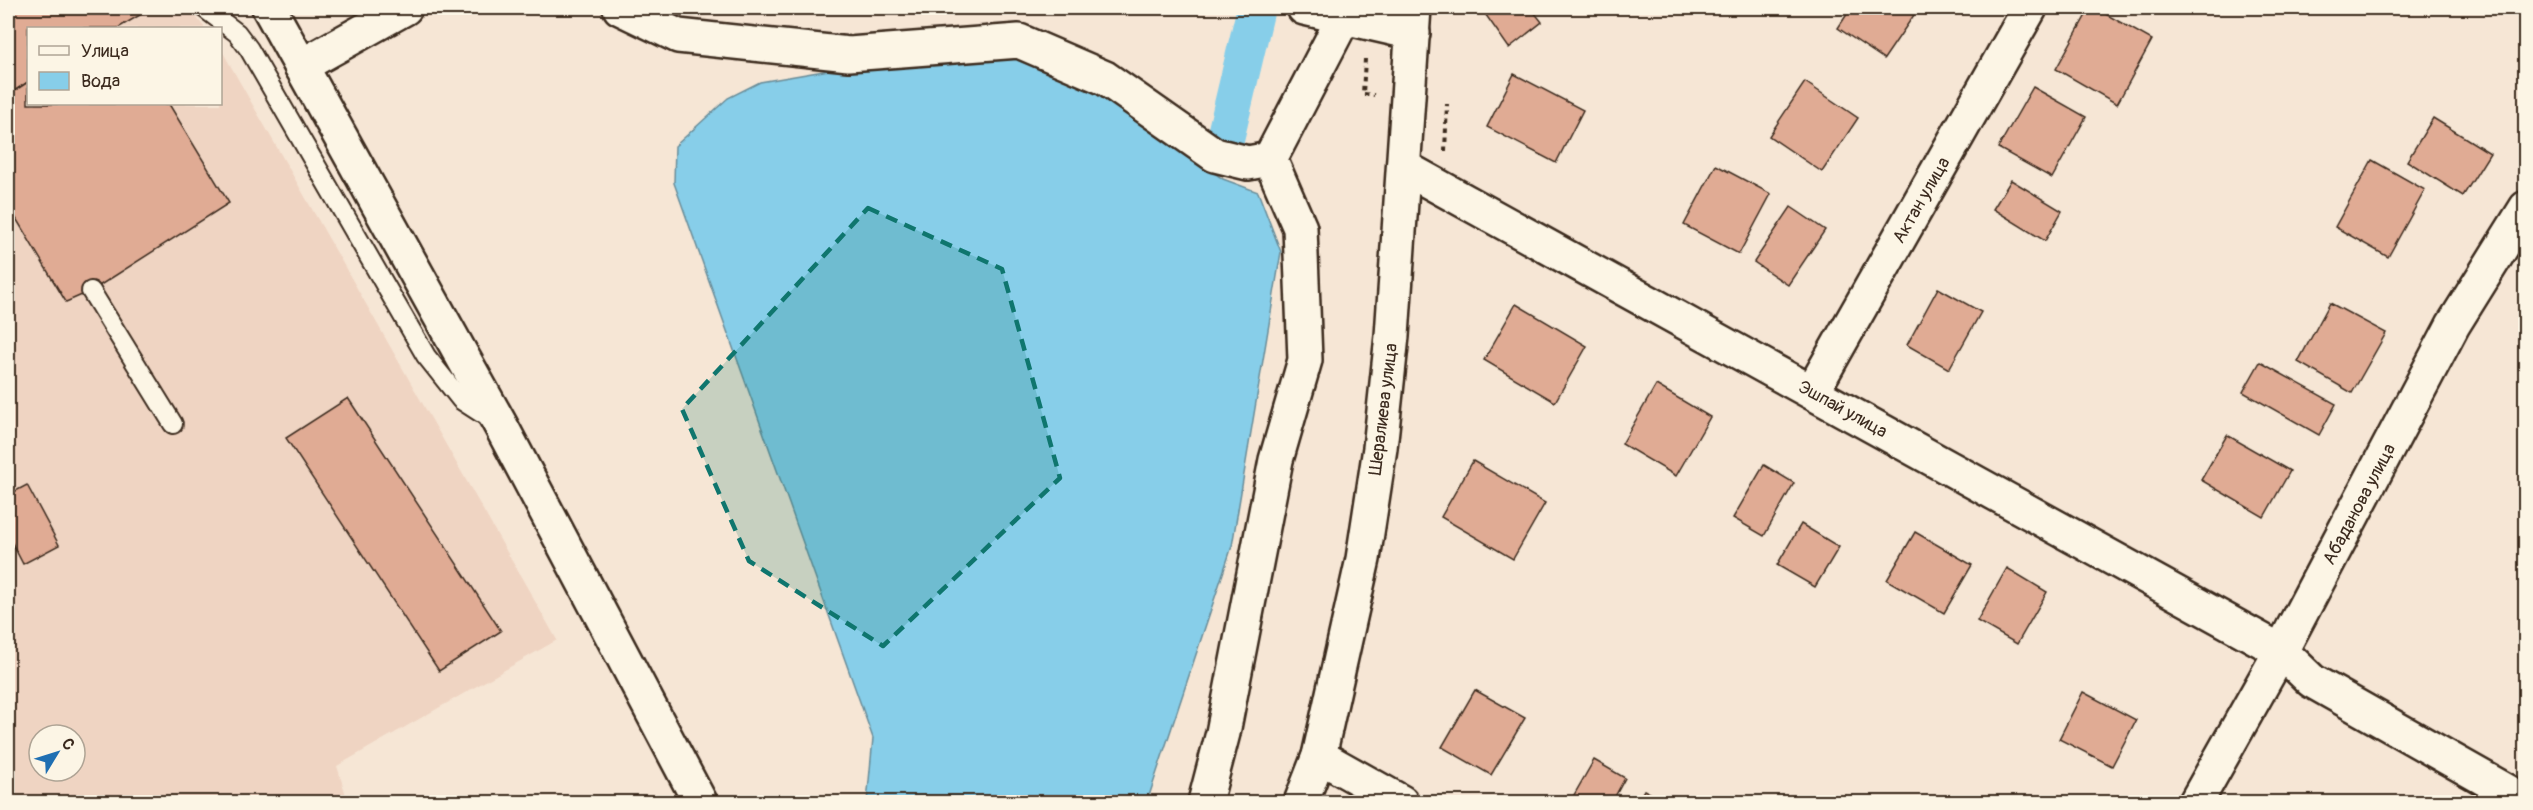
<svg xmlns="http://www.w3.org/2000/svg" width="2533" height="810" font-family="Pangolin,sans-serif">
  <rect width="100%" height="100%" fill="#f6e6d5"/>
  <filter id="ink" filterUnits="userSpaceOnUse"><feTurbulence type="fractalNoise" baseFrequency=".0167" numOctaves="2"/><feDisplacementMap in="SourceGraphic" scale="12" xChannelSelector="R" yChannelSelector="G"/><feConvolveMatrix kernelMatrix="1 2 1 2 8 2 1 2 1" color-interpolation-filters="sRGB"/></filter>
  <g filter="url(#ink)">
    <path fill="#efd4c2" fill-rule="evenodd" d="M8 8H189L205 28H28V104H220L221 49 557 640 337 766 348 802H8ZM39 735H75V771H39Z"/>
    <polygon fill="#87cee9" stroke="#698c98" stroke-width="1.5" points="998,53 1066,70 1223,179 1258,192 1281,252 1232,546 1147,802 867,802 873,738 674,183 675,146 728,98 760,82 922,54"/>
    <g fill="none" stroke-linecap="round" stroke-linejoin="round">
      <polyline stroke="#87cee9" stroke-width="38" points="1224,143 1256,8"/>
    </g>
    <g fill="#e0ab94" stroke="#3b2a1e" stroke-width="1.5">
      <polygon points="8,8 150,8 150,9 118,28 28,28 28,82 8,95"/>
      <polygon points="1481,8 1531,8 1542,22 1509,48"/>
      <polygon points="1851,8 1902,8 1914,15 1884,59 1838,28"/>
      <polygon points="2090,8 2095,8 2152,40 2117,104 2056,69"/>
      <polygon points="1514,74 1583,110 1556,163 1487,127"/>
      <polygon points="28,82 28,104 169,104 229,203 91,291 66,302 8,205 8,95"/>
      <polygon points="1805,82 1858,118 1822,172 1769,136"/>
      <polygon points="2033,87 2086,117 2052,178 1998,148"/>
      <polygon points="2433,118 2490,153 2463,196 2407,161"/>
      <polygon points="2372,160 2425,190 2388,257 2335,227"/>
      <polygon points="1716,165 1771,194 1739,254 1684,225"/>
      <polygon points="2011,180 2062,211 2045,241 1993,209"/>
      <polygon points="1791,207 1825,230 1788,285 1754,262"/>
      <polygon points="1938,288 1981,312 1949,369 1907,345"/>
      <polygon points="2330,303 2386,333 2352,393 2298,362"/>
      <polygon points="1516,304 1587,346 1555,402 1484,360"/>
      <polygon points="2260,362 2336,404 2319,435 2243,392"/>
      <polygon points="1656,385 1710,417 1676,476 1622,444"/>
      <polygon points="348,398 501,631 439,671 286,438"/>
      <polygon points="2227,435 2290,471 2264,517 2201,480"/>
      <polygon points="1473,461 1545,503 1513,559 1441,517"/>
      <polygon points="1764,465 1794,483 1764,536 1733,518"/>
      <polygon points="27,485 59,545 23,564 8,535 8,495"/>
      <polygon points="1801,524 1839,547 1815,587 1777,565"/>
      <polygon points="1915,532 1972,565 1944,613 1887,580"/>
      <polygon points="2007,568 2047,592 2017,644 1977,621"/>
      <polygon points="1475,690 1525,718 1491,775 1442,747"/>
      <polygon points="2083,692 2136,720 2112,766 2059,739"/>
      <polygon points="1594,760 1625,778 1612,802 1570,802"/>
      <polygon points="1644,790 1666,802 1637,802"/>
    </g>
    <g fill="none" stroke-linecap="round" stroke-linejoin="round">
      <g stroke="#3b2a1e" stroke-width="22">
        <g id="service">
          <polyline points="204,8 237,33 249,49 426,356 461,400 492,420"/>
          <polyline points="91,291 173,424"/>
        </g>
      </g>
      <g stroke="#3b2a1e" stroke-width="38">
        <g id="minor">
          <polyline points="620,8 678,36 849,54 1019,41 1105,78 1215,155 1248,163 1270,159"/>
          <polyline points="1304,8 1413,33"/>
          <polyline points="301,66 405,8"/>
          <polyline points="1405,168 2281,651 2312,681 2526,802"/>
          <polyline points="1812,392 2030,8"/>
          <polyline points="1319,756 1401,802"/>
          <polyline points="1205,802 1223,733 1276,460 1305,360 1300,228 1270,159 1344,17"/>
          <polyline points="2196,802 2281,651 2453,325 2526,208"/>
        </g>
      </g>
      <g stroke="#3b2a1e" stroke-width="38">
        <g id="tertiary">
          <polyline points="269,8 501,426 700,802"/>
          <polyline points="1301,802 1319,756 1363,559 1380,448 1392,336 1414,8"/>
        </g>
      </g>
      <g stroke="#3b2a1e" stroke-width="4" stroke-dasharray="4.5 4.5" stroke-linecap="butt">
        <polyline points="1365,59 1363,94 1374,95"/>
        <polyline points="1445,151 1447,104"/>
      </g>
      <use href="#service" stroke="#fcf5e5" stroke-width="18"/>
      <use href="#minor" stroke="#fcf5e5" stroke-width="33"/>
      <use href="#tertiary" stroke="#fcf5e5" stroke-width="33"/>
    </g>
  </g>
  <path fill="#0f766e" fill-opacity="0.2" stroke="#0f766e" stroke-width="4.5" stroke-dasharray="12 8" stroke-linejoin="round" d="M868 208 1002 269 1060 478 883 646 749 561 682 409Z"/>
  <g text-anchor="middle" stroke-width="5" stroke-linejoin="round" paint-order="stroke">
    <g font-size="18" fill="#3b2a1e" stroke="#fcf5e5">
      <text transform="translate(1921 200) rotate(-60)" y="6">Актан улица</text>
      <text transform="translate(1383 409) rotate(-83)" y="6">Шералиева улица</text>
      <text transform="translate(1843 409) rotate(29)" y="6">Эшпай улица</text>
      <text transform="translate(2359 504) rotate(-62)" y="6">Абаданова улица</text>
    </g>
  </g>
  <rect width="2533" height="810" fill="none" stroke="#fcf5e5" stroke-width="30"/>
  <rect x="15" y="15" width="2503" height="780" fill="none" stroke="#3b2a1e" stroke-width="2" filter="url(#ink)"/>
  <rect x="27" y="27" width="195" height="78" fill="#fcf5e5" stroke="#afa495" stroke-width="1.5"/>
  <rect x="39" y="46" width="30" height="9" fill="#fcf5e5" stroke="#afa495" stroke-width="1.5"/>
  <text x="81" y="57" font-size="18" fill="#3b2a1e">Улица</text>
  <rect x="39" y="72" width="30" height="18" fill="#87cee9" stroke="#afa495" stroke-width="1.5"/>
  <text x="81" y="87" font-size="18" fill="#3b2a1e">Вода</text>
  <g transform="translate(57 753) rotate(52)"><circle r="28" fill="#fcf5e5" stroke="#afa495" stroke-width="1.5"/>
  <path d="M0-4.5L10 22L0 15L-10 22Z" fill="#1f6fb2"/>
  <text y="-9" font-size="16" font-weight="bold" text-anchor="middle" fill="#3b2a1e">С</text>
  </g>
</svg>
